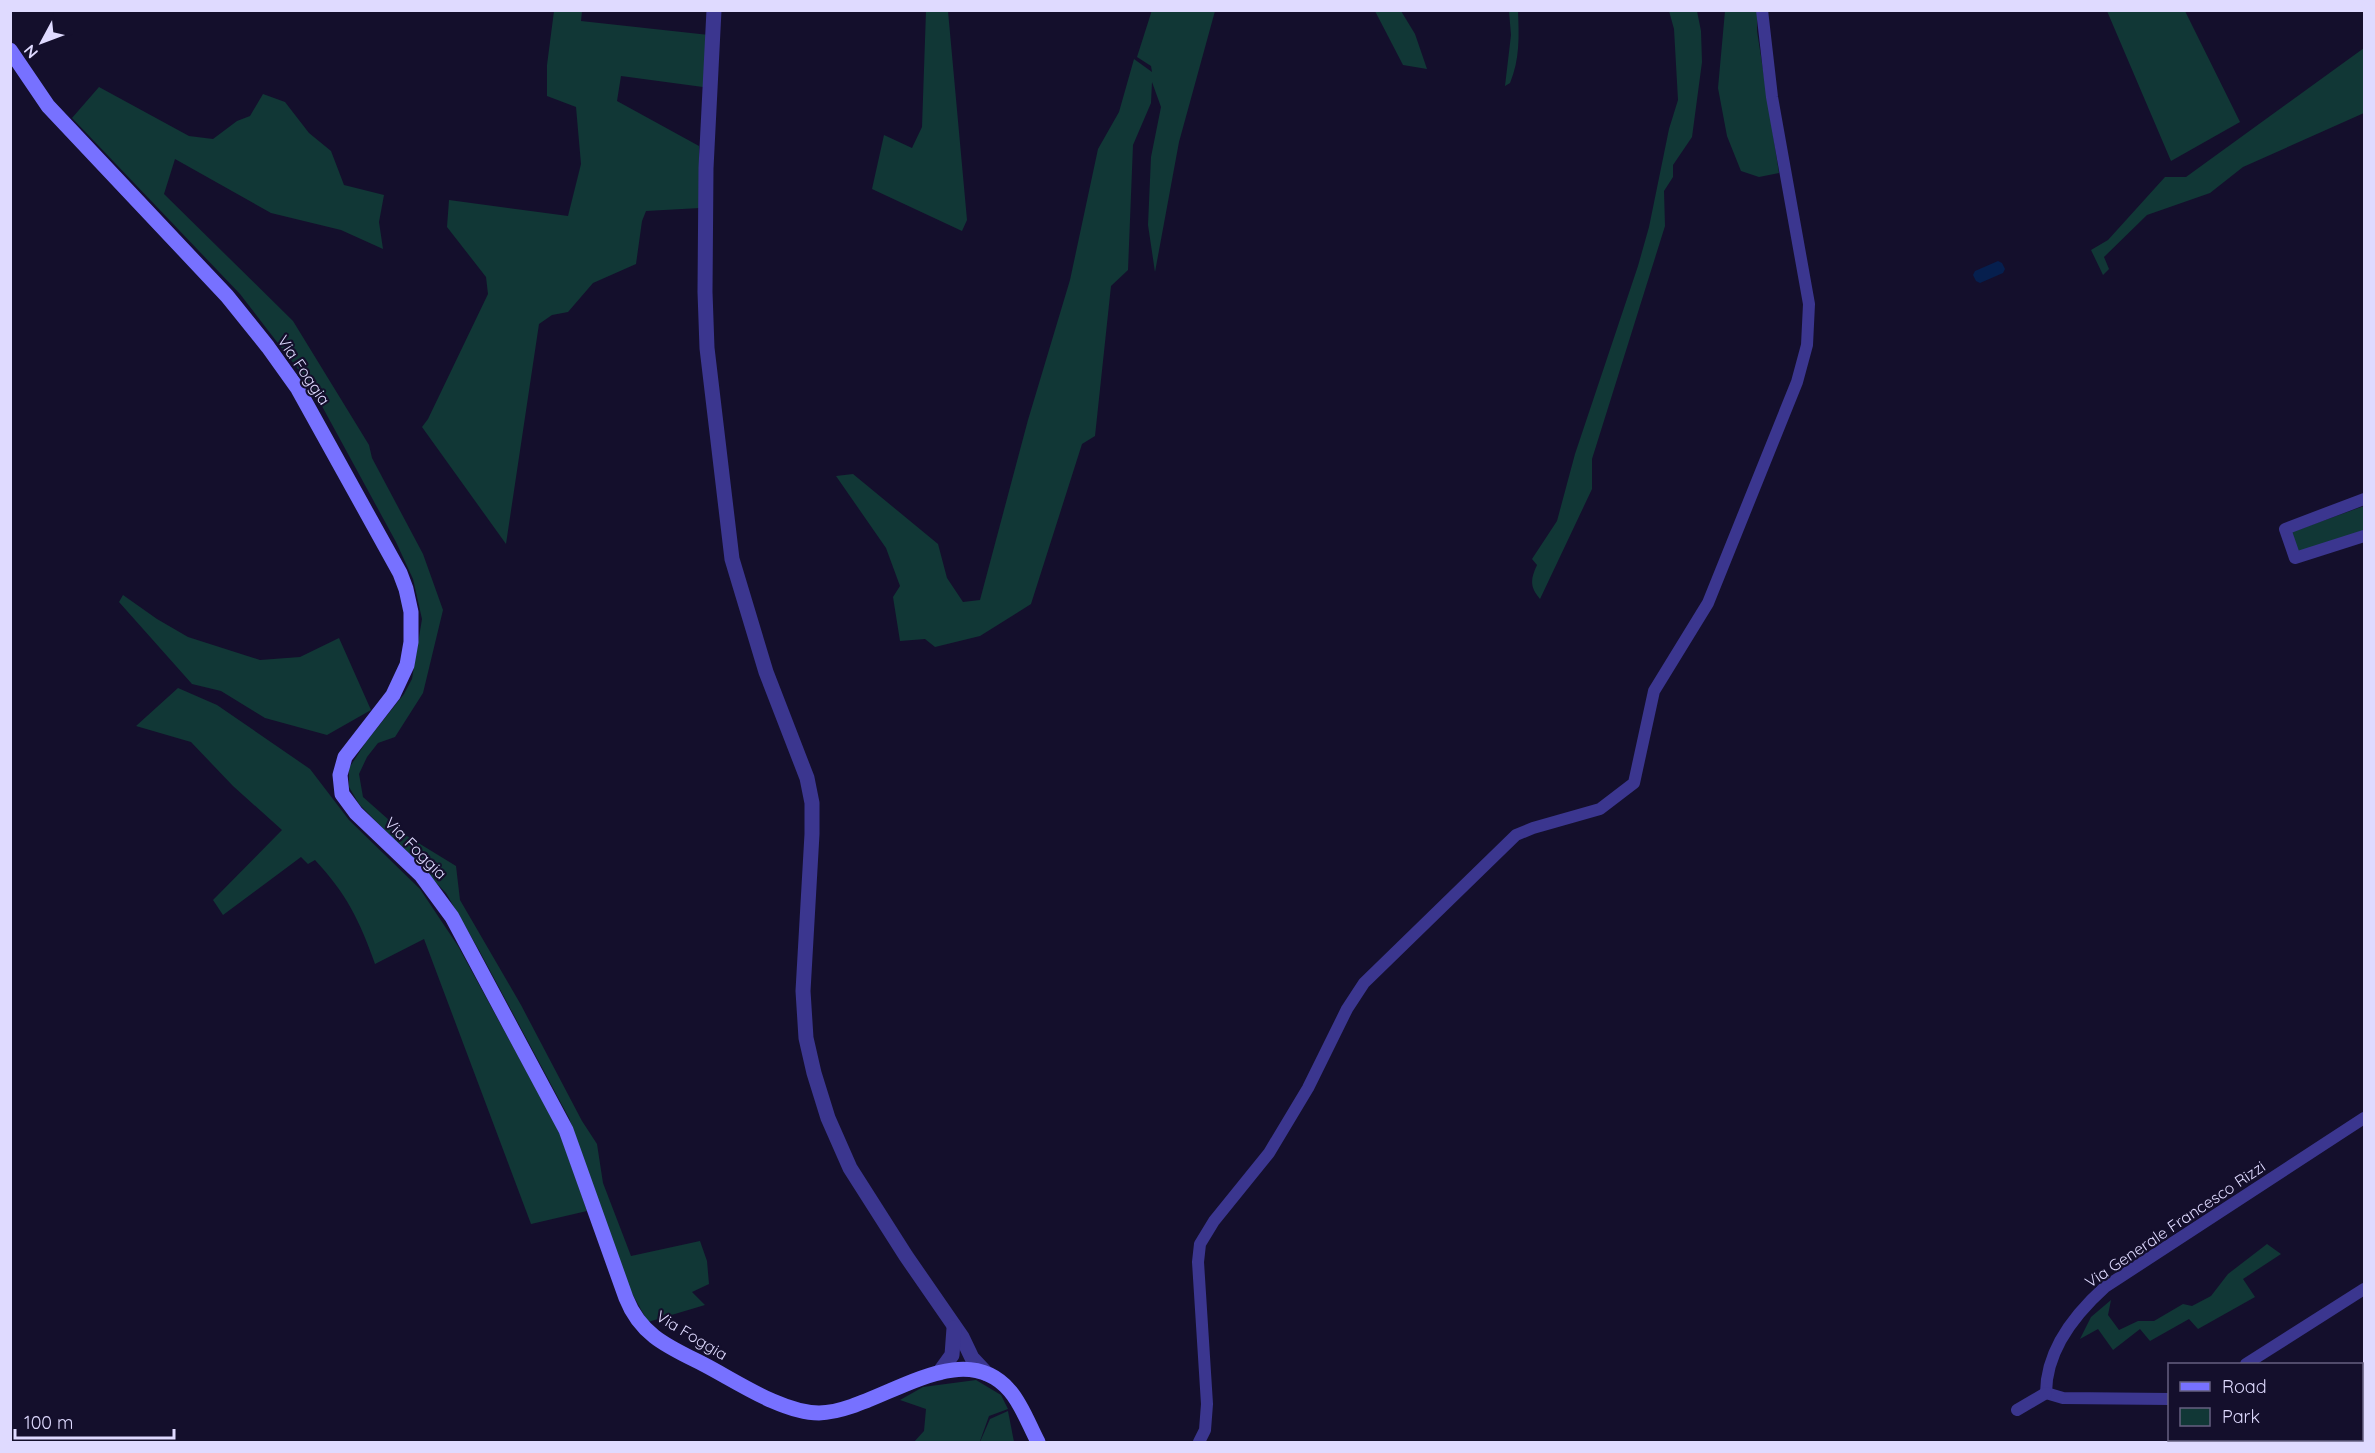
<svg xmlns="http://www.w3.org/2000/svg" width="2375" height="1453" font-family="Quicksand,sans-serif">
  <rect width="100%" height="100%" fill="#140f2c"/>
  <g fill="#113736">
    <polygon points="1152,10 1215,11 1179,142 1155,272 1148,225 1151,157 1161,107 1152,82 1151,103 1133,145 1128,270 1111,286 1095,436 1082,444 1031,604 980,636 935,647 925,639 900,641 893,597 900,586 886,548 836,476 853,474 938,544 947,578 963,602 980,600 1028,420 1070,280 1098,149 1119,112 1134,59 1152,72 1151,66 1137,57"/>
    <polygon points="554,11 582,11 581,21 709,35 703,87 621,76 617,101 699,146 700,208 646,211 642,221 636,264 593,283 568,312 552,315 539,324 506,544 422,427 428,419 488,294 486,277 447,227 449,200 568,216 581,164 576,107 547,96 547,65"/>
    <polygon points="926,11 948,11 967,220 962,231 872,189 884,135 912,148 922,127"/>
    <polygon points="1375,11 1401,11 1415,34 1427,69 1403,65"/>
    <path d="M1509 11H1518C1519 36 1520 59 1510 83L1505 86 1511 35Z"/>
    <path d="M1669 11H1697L1701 31 1702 62 1692 137 1673 165V177L1664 191 1665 226 1592 459V489L1540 599C1530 587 1530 580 1537 565L1532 559 1557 521 1575 454 1638 266 1649 227 1669 129 1678 100 1674 29Z"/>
    <polygon points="1725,11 1757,11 1757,31 1779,173 1759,177 1741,171 1727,136 1718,88"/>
    <polygon points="2102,11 2185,11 2240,122 2171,161 2107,11"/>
    <polygon points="2364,48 2364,113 2243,167 2210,193 2147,215 2104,257 2109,269 2103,275 2091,250 2108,240 2165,177 2186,177"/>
    <polygon points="99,87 189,136 213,139 237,121 250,116 263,94 285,102 309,133 331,151 344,185 384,195 379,222 383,249 341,230 271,213 175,159 164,194 293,321 369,445 372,458 423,554 443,610 423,693 395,737 378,743 367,757 359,774 363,797 407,836 456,866 460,900 521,1005 582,1121 597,1144 603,1183 631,1256 700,1241 707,1261 709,1284 692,1292 705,1305 648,1322 629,1288 569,1118 480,952 446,893 359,804 349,787 349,768 366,742 404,694 412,679 422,619 413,579 396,542 311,386 240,294 72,118"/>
    <polygon points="2364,506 2364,531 2296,554 2289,533"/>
    <polygon points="123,595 157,619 188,637 260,660 300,657 339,638 371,710 327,735 265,718 221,691 192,684 119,602"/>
    <path d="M178 688 217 705 310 769 349 820 420 889 458 946 559 1131 587 1211 531 1224 424 939 375 964C360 921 346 893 315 860L308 864 301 857 223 915 213 900 282 830 233 786 191 742 136 726Z"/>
    <polygon points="2267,1244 2281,1254 2243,1279 2255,1297 2198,1329 2189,1319 2150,1341 2140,1329 2113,1350 2098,1329 2080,1339 2091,1317 2111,1300 2108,1315 2119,1330 2138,1321 2154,1321 2183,1304 2192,1306 2211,1296 2228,1274"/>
    <polygon points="976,1380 1001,1395 1008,1409 989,1416 980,1441 914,1442 924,1431 926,1409 900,1400 923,1387"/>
    <polygon points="1008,1411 1014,1442 980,1442 990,1419"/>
  </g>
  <polygon fill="#061f4e" points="1998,261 2002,263 2005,269 2003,273 1980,283 1976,281 1973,275 1975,271"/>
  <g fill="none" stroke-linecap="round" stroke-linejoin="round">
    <g stroke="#3b368f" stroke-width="12">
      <polyline points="2364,499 2285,529 2295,558 2364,536"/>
      <polyline points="2246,1364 2364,1289"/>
      <path d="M2046 1393C2046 1350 2075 1314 2105 1287L2364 1118"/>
      <polyline points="2046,1393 2063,1398 2170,1399"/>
      <polyline points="2017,1410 2046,1393"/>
      <polyline points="2255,1440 2257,1442"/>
      <polyline points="1199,1442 1205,1430 1207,1404 1198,1262 1200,1244 1214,1221 1269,1153 1308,1088 1347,1009 1364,983 1516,835 1533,828 1600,809 1634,783 1654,691 1708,603 1797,382 1807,345 1809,304 1772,97 1762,10"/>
    </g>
    <g stroke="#3b368f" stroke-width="15">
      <polyline points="714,10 706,168 705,292 707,348 732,559 766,672 807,778 812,803 812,834 803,991 806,1038 814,1073 828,1118 850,1168 906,1256 962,1337 972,1358 987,1374"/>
      <polyline points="939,1373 952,1355 954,1328"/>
    </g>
    <path stroke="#7771ff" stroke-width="15" d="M10 50 48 106 227 296 268 347 298 389 400 573 406 589 411 612V642L407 665 393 695 345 757 340 775 342 794 356 813 421 875 452 917 566 1130 626 1298C641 1336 669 1347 703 1364 736 1381 782 1413 819 1413 877 1412 960 1332 1010 1391 1022 1405 1029 1425 1038 1442"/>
  </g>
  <g text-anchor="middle" stroke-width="4.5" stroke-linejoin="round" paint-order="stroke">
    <g font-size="16" fill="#dfdaff" stroke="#140f2c">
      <text transform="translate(304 370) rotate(56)" y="6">Via Foggia</text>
      <text transform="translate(416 848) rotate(45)" y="6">Via Foggia</text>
      <text transform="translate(2175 1224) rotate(-34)" y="6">Via Generale Francesco Rizzi</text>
      <text transform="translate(692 1335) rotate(31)" y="6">Via Foggia</text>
    </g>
  </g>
  <rect width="2375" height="1453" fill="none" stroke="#dfdaff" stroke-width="24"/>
  <rect x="2168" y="1363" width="195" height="78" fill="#140f2c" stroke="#656080" stroke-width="1.5"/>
  <rect x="2180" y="1382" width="30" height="9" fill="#7771ff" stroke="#656080" stroke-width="1.5"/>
  <text x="2222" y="1393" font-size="18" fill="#dfdaff">Road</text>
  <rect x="2180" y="1408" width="30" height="18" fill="#113736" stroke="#656080" stroke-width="1.5"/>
  <text x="2222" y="1423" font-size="18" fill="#dfdaff">Park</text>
  <g transform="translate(42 42) rotate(229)" stroke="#140f2c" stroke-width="4.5" paint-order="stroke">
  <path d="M0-4.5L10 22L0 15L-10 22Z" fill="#dfdaff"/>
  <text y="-9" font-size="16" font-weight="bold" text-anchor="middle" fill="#dfdaff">N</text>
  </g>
  <path d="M15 1429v9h159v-9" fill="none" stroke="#dfdaff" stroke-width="3"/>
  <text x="24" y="1429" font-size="18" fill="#dfdaff" stroke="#140f2c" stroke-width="4.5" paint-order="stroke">100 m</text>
</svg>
